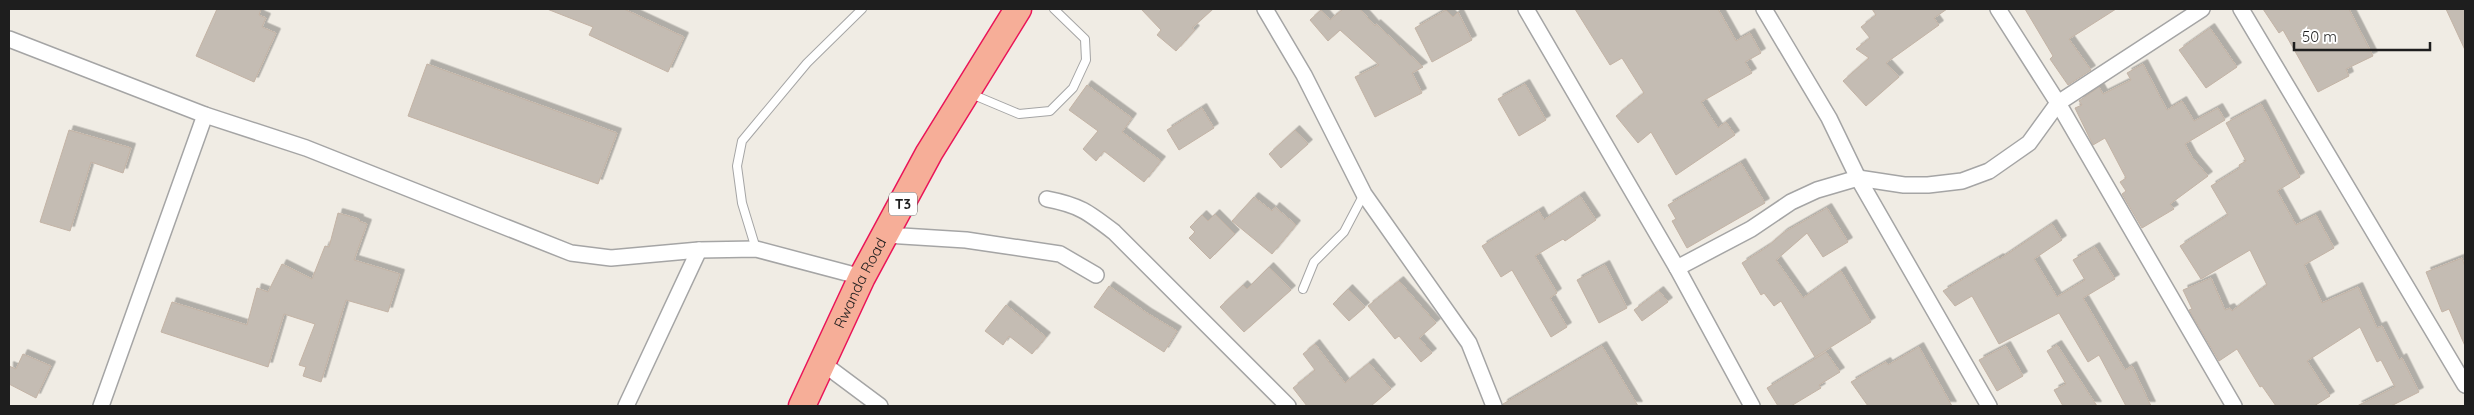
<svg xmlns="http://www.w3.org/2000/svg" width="2474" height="415" font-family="Quicksand,sans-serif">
  <defs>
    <filter id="shadow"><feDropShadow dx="4.5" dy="-4.5" stdDeviation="0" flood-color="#0004"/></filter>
  </defs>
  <rect width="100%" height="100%" fill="#f0ece4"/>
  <g fill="#c4bcb3" stroke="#c3b3a5" filter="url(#shadow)">
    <polygon points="217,9 261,9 259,15 266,18 262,27 276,33 254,82 196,56"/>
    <polygon points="547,9 624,9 684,37 668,72 589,35 593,27"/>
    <polygon points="1141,9 1213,9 1192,28 1195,30 1176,51 1157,35 1161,30"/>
    <polygon points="1343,9 1360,9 1375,26 1376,24 1423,67 1412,73 1422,93 1375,117 1355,77 1379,65 1340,30 1328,41 1310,20 1321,10 1330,20"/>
    <polygon points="1575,9 1718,9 1736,41 1750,33 1761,53 1745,62 1752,73 1701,102 1718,128 1726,122 1735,135 1676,175 1651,132 1638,143 1616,116 1644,93 1622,58 1610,65"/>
    <polygon points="1872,9 1947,9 1934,18 1939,25 1886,63 1899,77 1866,106 1843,81 1869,58 1856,49 1870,38 1861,27 1876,15"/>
    <polygon points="2025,9 2116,9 2069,39 2091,70 2068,85 2050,59 2053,56"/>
    <polygon points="2263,9 2349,9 2373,56 2346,69 2349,76 2318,92 2283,30 2279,33"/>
    <polygon points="2446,9 2465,9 2465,50"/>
    <polygon points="1446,10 1453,17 1458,12 1472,40 1432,62 1415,28"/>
    <polygon points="2210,28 2237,67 2206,88 2179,50"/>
    <polygon points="427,64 617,133 598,184 408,116"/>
    <polygon points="2143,64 2167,110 2182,101 2194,121 2218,108 2225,120 2185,144 2192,157 2208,176 2170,204 2174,209 2142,228 2122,194 2126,191 2120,182 2126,178 2105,138 2093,145 2075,108 2082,105 2079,101 2099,87 2103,94 2131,80 2127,73"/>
    <polygon points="1525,84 1546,120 1519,136 1498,99"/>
    <polygon points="1087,85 1132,118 1122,132 1161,161 1144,182 1104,151 1096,161 1083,149 1098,131 1069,110"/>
    <polygon points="2261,104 2300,177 2277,191 2296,225 2316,215 2334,248 2304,265 2322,303 2358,287 2377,328 2382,326 2399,360 2402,358 2419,392 2391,406 2357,406 2395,387 2381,360 2377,362 2360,327 2307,361 2330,396 2314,406 2276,406 2262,386 2260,387 2237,349 2219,361 2189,310 2192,309 2183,290 2211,278 2225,310 2230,308 2232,311 2267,285 2250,250 2201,279 2180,246 2228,215 2211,186 2240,168 2239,165 2246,161 2226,123"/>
    <polygon points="1202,108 1214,128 1179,150 1167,130"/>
    <polygon points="69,130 131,148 123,173 91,162 70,231 40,222"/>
    <polygon points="1295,130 1308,144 1281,168 1269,154"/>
    <polygon points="1741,163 1765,203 1687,248 1672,221 1676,219 1668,205"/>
    <polygon points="1580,196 1596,220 1565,241 1563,239 1535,256 1557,293 1550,298 1567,327 1551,337 1512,270 1501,277 1482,246 1539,211 1544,220"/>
    <polygon points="1254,197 1272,211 1275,207 1296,225 1272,254 1232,221"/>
    <polygon points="1827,208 1848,242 1823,257 1807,233 1776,260 1803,298 1841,271 1871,322 1815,357 1781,301 1774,306 1764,293 1761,295 1742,263 1767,247 1783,233"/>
    <polygon points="338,213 359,219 359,221 367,224 354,260 400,274 388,312 346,300 321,382 303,376 306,367 299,365 315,324 284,314 268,367 161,332 172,302 247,325 257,288 268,292 282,264 312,279 325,246 329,247"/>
    <polygon points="1215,214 1235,234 1210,259 1189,238 1195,232 1190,227 1202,215 1208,221"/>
    <polygon points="2052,224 2062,240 2034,259 2057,297 2085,280 2073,260 2095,247 2115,279 2083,298 2125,370 2132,366 2151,406 2126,406 2099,355 2088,362 2059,313 1999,344 1972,296 1955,306 1943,291 1999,258 2000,259"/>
    <polygon points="2462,258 2465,267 2465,346 2449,309 2442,312 2426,272"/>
    <polygon points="1605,265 1627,308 1599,323 1577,280"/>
    <polygon points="1269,267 1291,290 1244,332 1220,307 1243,285 1247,289"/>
    <polygon points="1399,281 1436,323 1419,338 1432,353 1421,362 1399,336 1395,339 1368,306"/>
    <polygon points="1109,286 1147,313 1177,331 1164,352 1094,307"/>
    <polygon points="1348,289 1365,307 1349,321 1333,304"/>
    <polygon points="1659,291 1668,302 1642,321 1634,310"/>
    <polygon points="1006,305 1046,337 1032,354 1009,336 1003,345 985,331"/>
    <polygon points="1315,344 1345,383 1369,363 1391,389 1371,406 1307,406 1293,388 1315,370 1303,354"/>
    <polygon points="2057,345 2097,406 2063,406 2054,390 2066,384 2047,351"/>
    <polygon points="1602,346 1638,406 1503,406 1503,404"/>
    <polygon points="2006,346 2023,376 1997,391 1979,360"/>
    <polygon points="1919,347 1952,406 1868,406 1851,382 1886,362 1888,365"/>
    <polygon points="1826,352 1840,372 1819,385 1821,388 1791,406 1778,406 1767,388"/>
    <polygon points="23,354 51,366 36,398 9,384 9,366 16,369"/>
  </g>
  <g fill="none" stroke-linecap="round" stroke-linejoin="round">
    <g stroke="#a5a5a5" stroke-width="10">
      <g id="service">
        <polyline points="969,93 1019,114 1050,111 1073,88 1086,60 1085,39 1054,9"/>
        <polyline points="756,249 742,203 737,166 742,141 807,63 862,9"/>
        <polyline points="1303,289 1314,262 1344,232 1364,194"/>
      </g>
    </g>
    <g stroke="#a5a5a5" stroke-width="18">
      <g id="minor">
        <polyline points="1265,9 1304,75 1364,194 1469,343 1494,406"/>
        <polyline points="1526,9 1677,268 1752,406"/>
        <polyline points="1764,9 1829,118 1858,178 1989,406"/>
        <polyline points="1998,9 2058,103 2234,406"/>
        <polyline points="2241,9 2465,385"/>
        <polyline points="9,39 205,115 306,148 571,253 611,258 699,250 756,249 862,277"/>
        <path d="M1047 199C1079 205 1088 212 1114 232L1288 406"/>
        <polyline points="886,235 966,240 1060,254 1096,275"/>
        <polyline points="1677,268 1751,229 1791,202 1817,190 1858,178 1904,185 1928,185 1962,181 1989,171 2029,143 2058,103 2202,9"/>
        <polyline points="821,362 880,406"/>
        <polyline points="101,406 205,115"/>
        <polyline points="626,406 699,250"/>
      </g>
    </g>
    <g stroke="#ea1558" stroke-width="29">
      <g id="trunk">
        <path id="s1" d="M802 406 862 277 929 153 1018 9"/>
      </g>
    </g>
    <use href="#service" stroke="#fff" stroke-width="8"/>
    <use href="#minor" stroke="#fff" stroke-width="15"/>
    <use href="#trunk" stroke="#f6ae98" stroke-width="26"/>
  </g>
  <g text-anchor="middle" stroke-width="4" stroke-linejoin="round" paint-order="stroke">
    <rect fill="#fff" stroke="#626262" stroke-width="1" x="889" y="192.5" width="28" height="23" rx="4"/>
    <g font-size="14" font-weight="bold" fill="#1e1e1e">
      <text x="903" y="209">T3</text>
    </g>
    <g font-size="15" fill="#1e1e1e" stroke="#fff">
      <text dy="5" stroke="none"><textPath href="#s1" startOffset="136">Rwanda Road</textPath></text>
    </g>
  </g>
  <rect width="2474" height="415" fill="none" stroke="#1e1e1e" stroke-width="20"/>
  <path d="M2294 42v8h136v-8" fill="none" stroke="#1e1e1e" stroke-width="2.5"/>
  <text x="2302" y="42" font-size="15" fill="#1e1e1e" stroke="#ffffff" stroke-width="4" paint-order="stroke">50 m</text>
</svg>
